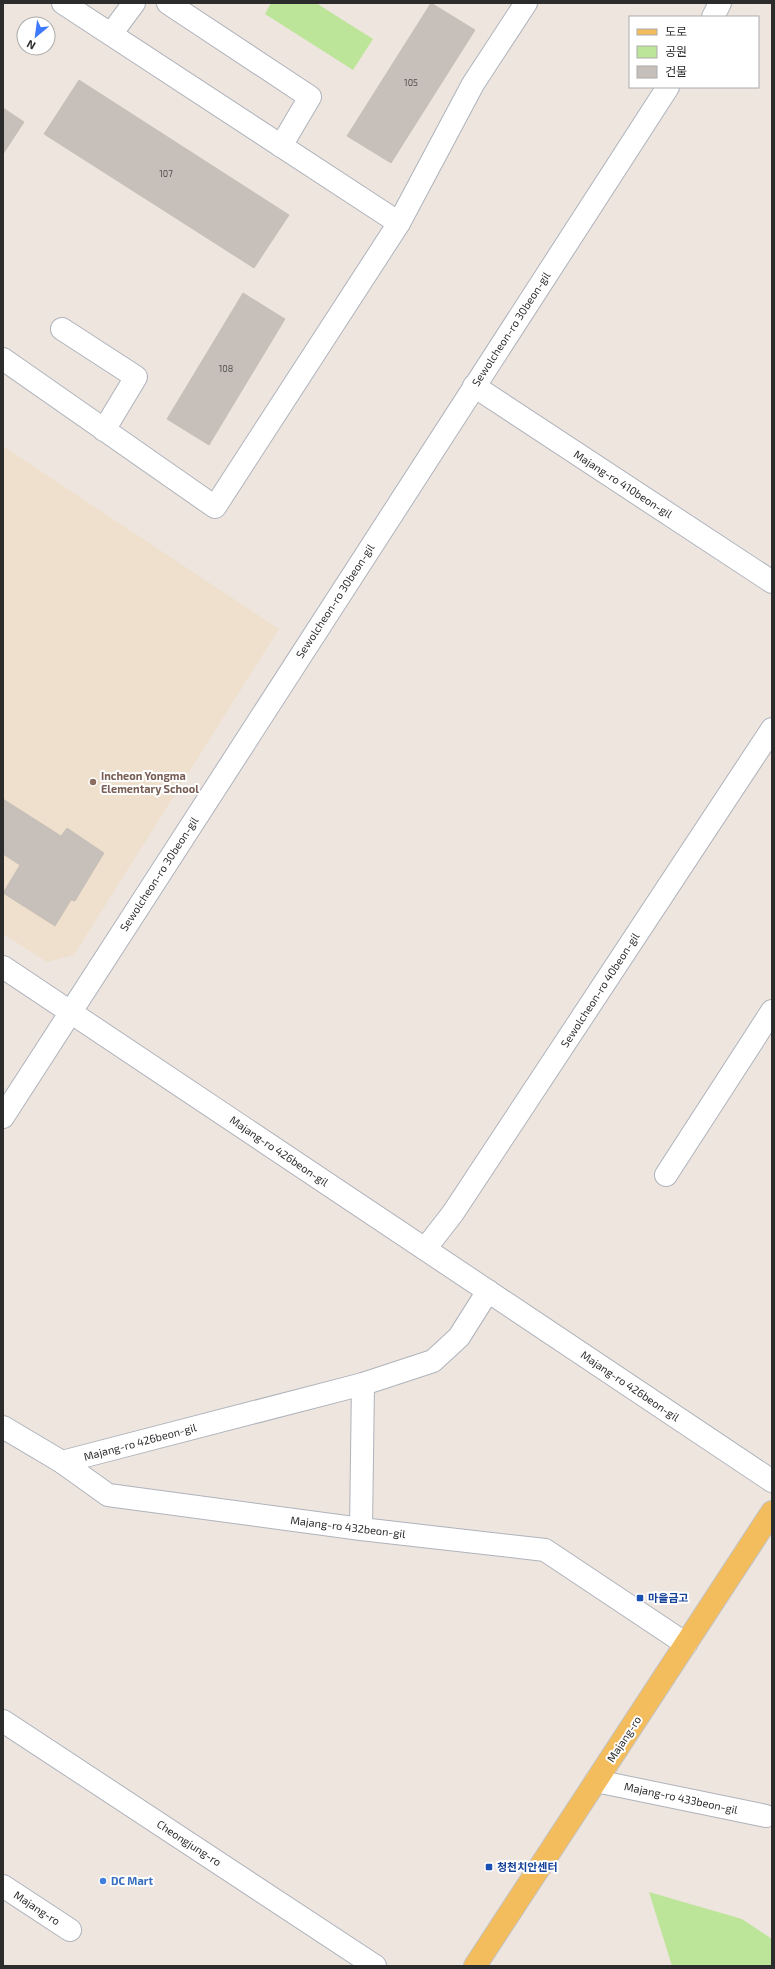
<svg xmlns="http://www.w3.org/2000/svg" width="775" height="1969" font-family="'Exo 2','Noto Sans KR',sans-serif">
  <rect width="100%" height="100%" fill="#eee5de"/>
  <polygon fill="#efe0ce" points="3,446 279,629 74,955 47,962 3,934"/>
  <g fill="#bde59a">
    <polygon points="271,3 316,3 373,39 353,70 265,14"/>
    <polygon points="649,1892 742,1919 772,1939 772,1966 672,1966"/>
  </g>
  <g fill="#c6bfba" stroke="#c9c1b7">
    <polygon points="431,3 475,30 391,163 347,136"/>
    <polygon points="79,80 289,215 254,268 44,134"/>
    <polygon points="3,108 24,122 3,154"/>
    <polygon points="243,293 285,319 209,445 167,419"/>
    <polygon points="3,799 61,836 67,828 104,853 75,901 71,900 55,926 3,893 20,865 3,854"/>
  </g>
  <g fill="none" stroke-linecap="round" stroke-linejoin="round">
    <g stroke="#aeb3bc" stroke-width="24">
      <g id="minor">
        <polyline points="63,3 399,223 473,84 526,3"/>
        <polyline points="168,3 310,97 281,146"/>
        <polyline points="713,17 720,3"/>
        <polyline points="111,34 134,3"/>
        <polyline points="62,329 136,377 104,430"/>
        <polyline points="3,359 215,507 399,223"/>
        <polyline points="474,386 772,582"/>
        <polyline points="3,967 772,1481"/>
        <polyline points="3,1117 668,87"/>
        <polyline points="666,1175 772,1011"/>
        <polyline points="425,1249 453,1213 772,729"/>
        <polyline points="3,1427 62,1462 108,1495 361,1529 545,1550 686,1644"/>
        <polyline points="62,1462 363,1384 433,1361 459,1337 488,1291"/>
        <polyline points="361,1529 363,1384"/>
        <polyline points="3,1721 375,1966"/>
        <polyline points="596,1781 766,1816"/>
        <polyline points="3,1886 70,1930"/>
      </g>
    </g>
    <g stroke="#c4c4c4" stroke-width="24">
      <polyline id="major" points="475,1966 772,1512"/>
    </g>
    <use href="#minor" stroke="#fff" stroke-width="22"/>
    <use href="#major" stroke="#f3bd5e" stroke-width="22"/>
  </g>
  <circle fill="#8d6e63" stroke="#fff" stroke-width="1.5" cx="93" cy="782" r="4"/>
  <g fill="#1a4fb4" stroke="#fff" stroke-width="1.5">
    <rect x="636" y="1594" width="8" height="8" rx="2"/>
    <rect x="485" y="1863" width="8" height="8" rx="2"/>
  </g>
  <circle fill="#3f7fe0" stroke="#fff" stroke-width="1.5" cx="103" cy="1881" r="4"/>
  <g text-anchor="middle" stroke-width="4" stroke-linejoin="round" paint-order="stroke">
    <g font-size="9" fill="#525150">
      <text x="411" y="86">105</text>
      <text x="166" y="177">107</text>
      <text x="226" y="372">108</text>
    </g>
    <g font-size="11" fill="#2c2c2c" stroke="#fff">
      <text transform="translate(511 329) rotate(-57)" y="4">Sewolcheon-ro 30beon-gil</text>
      <text transform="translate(623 484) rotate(33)" y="4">Majang-ro 410beon-gil</text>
      <text transform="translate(335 601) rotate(-57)" y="4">Sewolcheon-ro 30beon-gil</text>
      <text transform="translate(159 874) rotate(-57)" y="4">Sewolcheon-ro 30beon-gil</text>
      <text transform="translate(600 990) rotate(-57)" y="4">Sewolcheon-ro 40beon-gil</text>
      <text transform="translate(279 1151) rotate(34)" y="4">Majang-ro 426beon-gil</text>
      <text transform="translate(630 1386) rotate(34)" y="4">Majang-ro 426beon-gil</text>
      <text transform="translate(140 1442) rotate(-15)" y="4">Majang-ro 426beon-gil</text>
      <text transform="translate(348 1527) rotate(7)" y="4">Majang-ro 432beon-gil</text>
      <text transform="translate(624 1739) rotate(-57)" y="4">Majang-ro</text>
      <text transform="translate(681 1798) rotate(12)" y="4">Majang-ro 433beon-gil</text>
      <text transform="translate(189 1843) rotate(33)" y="4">Cheongjung-ro</text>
      <text transform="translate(37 1908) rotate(33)" y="4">Majang-ro</text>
    </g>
    <g font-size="11" font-weight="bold" fill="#785e54" stroke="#fff" text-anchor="start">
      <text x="101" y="780">Incheon Yongma<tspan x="101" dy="13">Elementary School</tspan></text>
    </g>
    <g font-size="11" font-weight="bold" fill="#164399" stroke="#fff" text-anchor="start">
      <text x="648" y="1602">마을금고</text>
      <text x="497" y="1871">청천치안센터</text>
    </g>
    <g font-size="11" font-weight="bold" fill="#366cbe" stroke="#fff" text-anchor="start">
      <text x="111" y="1885">DC Mart</text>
    </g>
  </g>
  <rect width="775" height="1969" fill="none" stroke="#2c2c2c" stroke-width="8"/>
  <rect x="629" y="16" width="130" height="72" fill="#ffffff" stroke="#ababab"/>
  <rect x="637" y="29" width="20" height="6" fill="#f3bd5e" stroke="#ababab"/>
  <text x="665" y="36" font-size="12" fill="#2c2c2c">도로</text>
  <rect x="637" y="46" width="20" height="12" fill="#bde59a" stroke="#ababab"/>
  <text x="665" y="56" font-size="12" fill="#2c2c2c">공원</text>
  <rect x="637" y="66" width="20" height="12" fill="#c6bfba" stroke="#ababab"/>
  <text x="665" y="76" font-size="12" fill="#2c2c2c">건물</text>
  <g transform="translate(36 36) rotate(209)"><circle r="19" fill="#ffffff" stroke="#ababab"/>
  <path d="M0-3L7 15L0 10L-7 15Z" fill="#3d79fc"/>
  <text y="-6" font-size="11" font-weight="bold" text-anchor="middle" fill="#2c2c2c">N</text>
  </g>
</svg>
